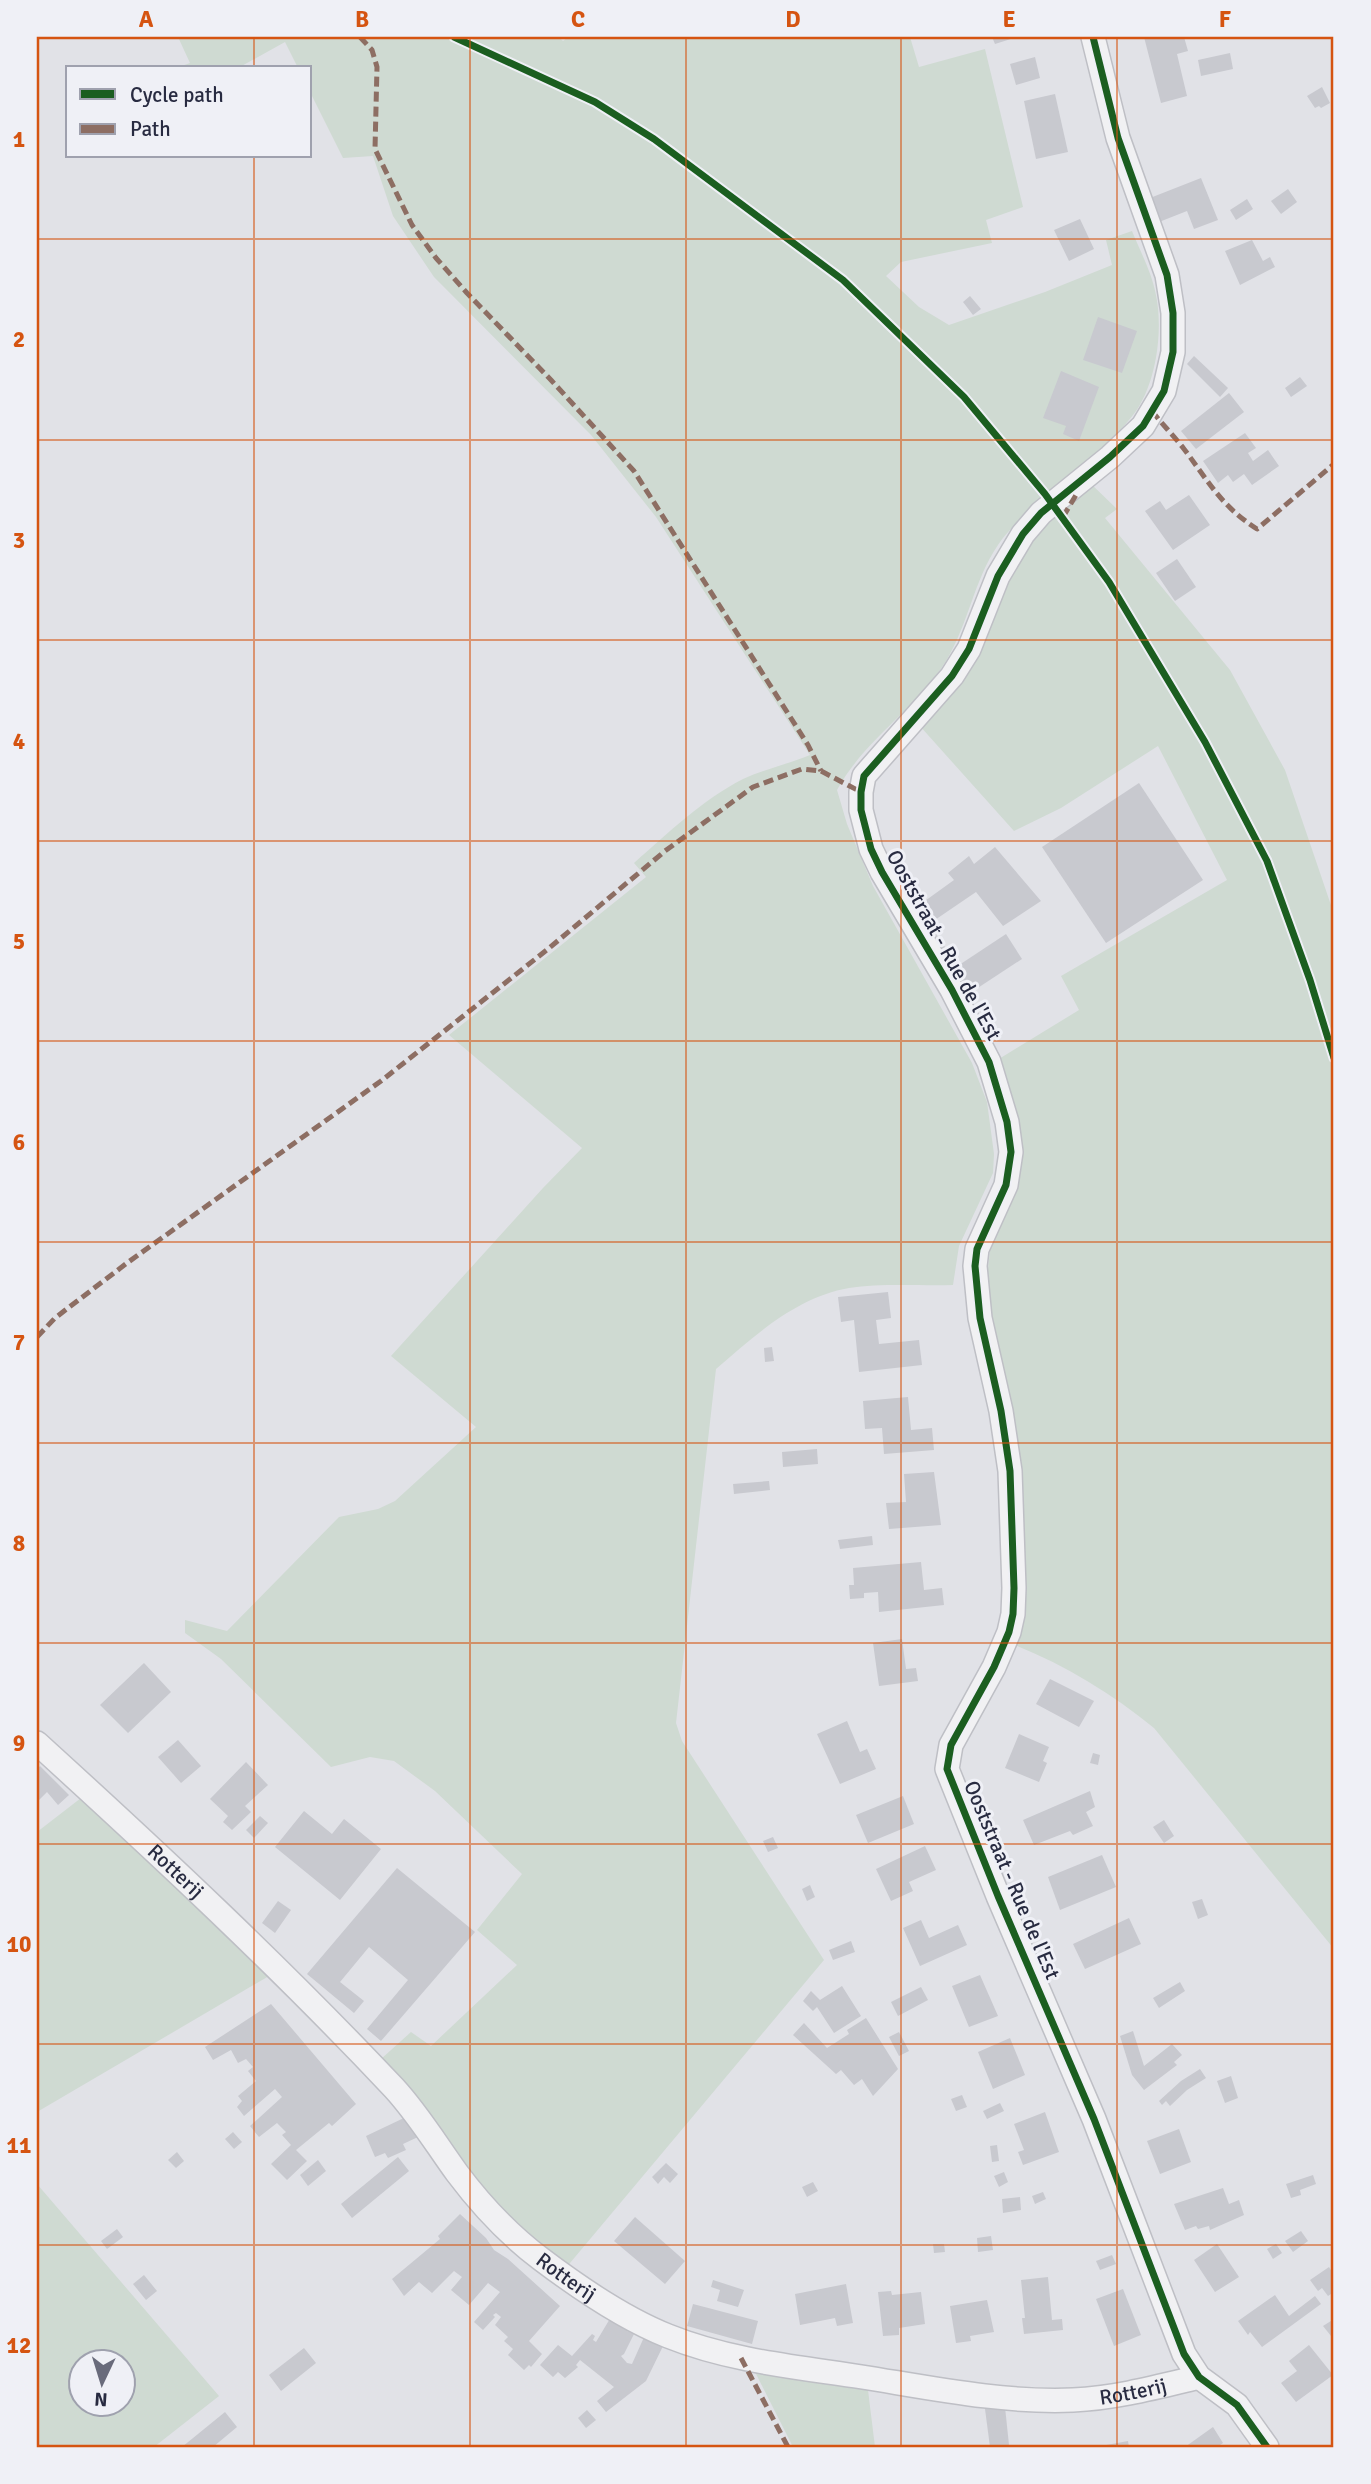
<svg xmlns="http://www.w3.org/2000/svg" width="1371" height="2484" font-family="Signika,sans-serif">
  <rect width="100%" height="100%" fill="#e1e2e7"/>
  <g fill="#cfdad2" fill-rule="evenodd">
    <path d="M178 37H559L563 41 568 37H910L919 67 985 49 1023 207 986 220 992 243 901 262 886 276 919 307 949 325 1045 292 1112 265 1106 240 1132 231C1140 251 1152 273 1156 295 1163 329 1157 378 1138 408 1121 434 1083 465 1059 486 1039 505 1013 522 998 545 974 580 968 625 946 661 916 709 864 740 837 790L847 824 873 886 972 1063 987 1102 994 1154 993 1173 959 1246 953 1285C921 1286 880 1283 849 1288 797 1297 755 1335 716 1369L676 1723 682 1741 824 1960 565 2269 503 2218 381 2059 411 2032 431 2046 517 1965 477 1930 522 1874 435 1791 394 1761 370 1757 331 1767 221 1659 185 1633V1620L227 1631 339 1517 378 1509 395 1501 476 1427 391 1356 543 1188 582 1148 449 1035 646 877 634 863C668 833 702 800 743 779 765 769 788 764 810 755L656 517 591 435 434 277 393 216 373 156 343 158 310 92V68H298L285 42 238 68H176L190 63Z"/>
    <path d="M1088 481 1117 509 1105 518 1230 670 1285 770 1334 914V1949L1154 1728C1113 1694 1065 1665 1015 1645L985 1295 991 1242 1014 1187 994 1062 1079 1010 1061 976 1227 880 1158 746 1061 808 1014 831 919 725 1024 543Z"/>
    <polygon points="81,1798 269,1976 37,2112 37,1832"/>
    <path d="M37 2184 219 2396 154 2447H37ZM80 2362H122V2404H80Z"/>
    <polygon points="753,2368 867,2382 875,2447 793,2447"/>
  </g>
  <g fill="#c8c9cf">
    <polygon points="992,37 1017,37 995,44"/>
    <polygon points="1144,37 1184,37 1188,51 1177,54 1187,96 1161,103"/>
    <polygon points="1230,53 1233,69 1201,76 1198,60"/>
    <polygon points="1035,57 1040,78 1016,85 1010,64"/>
    <polygon points="1322,87 1330,103 1321,108 1319,106 1315,108 1307,96"/>
    <polygon points="1055,94 1068,152 1036,159 1024,101"/>
    <polygon points="1201,178 1218,220 1194,229 1187,211 1159,222 1150,198"/>
    <polygon points="1288,189 1297,202 1281,214 1271,201"/>
    <polygon points="1247,199 1253,209 1236,220 1230,210"/>
    <polygon points="1080,219 1094,249 1069,261 1054,230"/>
    <polygon points="1252,240 1263,261 1270,257 1275,267 1240,285 1225,251"/>
    <polygon points="970,296 981,309 973,315 963,302"/>
    <polygon points="1098,317 1137,331 1122,373 1083,360"/>
    <polygon points="1194,356 1228,388 1220,397 1187,364"/>
    <polygon points="1061,371 1099,387 1079,441 1063,434 1066,426 1043,418"/>
    <polygon points="1300,377 1307,386 1291,397 1285,388"/>
    <polygon points="1229,393 1244,412 1196,449 1181,431"/>
    <polygon points="1245,433 1256,448 1248,453 1253,461 1268,450 1279,466 1252,485 1244,474 1233,482 1228,475 1218,483 1203,461"/>
    <polygon points="1189,495 1210,525 1173,550 1145,511 1160,501 1166,510"/>
    <polygon points="1177,559 1196,587 1175,601 1156,573"/>
    <polygon points="1139,783 1203,880 1106,943 1042,847"/>
    <polygon points="995,847 1041,901 1003,926 976,892 929,924 952,957 944,962 911,911 954,880 948,873 969,856 974,864"/>
    <polygon points="1006,934 1022,959 964,997 947,973"/>
    <polygon points="888,1292 891,1318 876,1320 879,1344 919,1340 922,1365 859,1372 854,1320 841,1322 838,1297"/>
    <polygon points="772,1347 774,1361 765,1362 764,1348"/>
    <polygon points="908,1397 911,1430 932,1428 934,1450 884,1454 882,1428 865,1429 863,1401"/>
    <polygon points="817,1449 818,1464 783,1467 782,1452"/>
    <polygon points="934,1472 941,1525 889,1529 886,1503 906,1502 904,1474"/>
    <polygon points="769,1481 770,1490 734,1494 733,1484"/>
    <polygon points="872,1536 873,1545 840,1549 838,1540"/>
    <polygon points="921,1562 924,1590 942,1588 944,1605 879,1612 878,1592 864,1593 864,1598 850,1599 849,1585 854,1585 853,1568"/>
    <polygon points="902,1639 906,1669 916,1668 918,1681 879,1686 873,1643"/>
    <polygon points="144,1663 171,1692 128,1733 100,1705"/>
    <polygon points="1050,1679 1094,1701 1079,1727 1036,1704"/>
    <polygon points="847,1721 860,1752 867,1749 876,1769 840,1784 817,1734"/>
    <polygon points="1019,1734 1049,1747 1043,1761 1047,1763 1039,1782 1005,1768"/>
    <polygon points="178,1740 201,1766 181,1783 158,1757"/>
    <polygon points="1093,1753 1100,1755 1098,1765 1090,1763"/>
    <polygon points="246,1762 268,1785 245,1806 251,1812 232,1830 223,1822 228,1816 210,1799"/>
    <polygon points="40,1766 69,1795 58,1805 47,1792 37,1802 37,1770"/>
    <polygon points="1090,1791 1095,1807 1086,1812 1093,1826 1073,1835 1070,1831 1034,1845 1023,1820"/>
    <polygon points="903,1796 914,1824 868,1843 856,1815"/>
    <polygon points="304,1811 332,1834 344,1819 381,1849 340,1900 275,1847"/>
    <polygon points="260,1816 268,1823 254,1838 246,1830"/>
    <polygon points="1164,1820 1174,1836 1164,1843 1153,1827"/>
    <polygon points="773,1837 778,1848 768,1852 763,1841"/>
    <polygon points="925,1846 936,1870 909,1882 913,1891 891,1901 876,1869"/>
    <polygon points="1102,1855 1116,1887 1060,1910 1048,1877"/>
    <polygon points="397,1868 475,1932 381,2041 367,2029 408,1980 369,1947 340,1982 364,2001 354,2013 307,1974"/>
    <polygon points="810,1885 815,1897 807,1901 802,1889"/>
    <polygon points="1202,1899 1208,1915 1198,1919 1192,1902"/>
    <polygon points="278,1901 291,1910 275,1933 262,1923"/>
    <polygon points="1129,1918 1141,1944 1085,1969 1073,1944"/>
    <polygon points="921,1920 929,1938 958,1925 967,1945 920,1966 903,1928"/>
    <polygon points="851,1941 855,1952 833,1960 829,1950"/>
    <polygon points="980,1975 998,2016 969,2027 952,1986"/>
    <polygon points="1180,1982 1185,1991 1159,2008 1153,1998"/>
    <polygon points="842,1986 861,2016 834,2033 817,2007 813,2011 803,2001 811,1991 820,2000"/>
    <polygon points="921,1987 928,2000 898,2016 891,2002"/>
    <polygon points="271,2004 356,2104 332,2126 329,2123 296,2150 307,2161 287,2180 271,2164 291,2145 282,2135 286,2132 277,2123 259,2137 250,2126 282,2097 275,2089 244,2116 237,2107 242,2101 238,2096 256,2081 248,2071 253,2067 246,2059 238,2063 231,2050 213,2060 205,2047"/>
    <polygon points="866,2018 898,2069 873,2096 862,2079 854,2085 841,2070 836,2074 793,2035 804,2023 827,2048 849,2034 847,2030"/>
    <polygon points="1133,2031 1144,2066 1172,2044 1182,2055 1174,2062 1177,2065 1144,2090 1132,2075 1120,2036"/>
    <polygon points="899,2032 909,2051 899,2056 889,2037"/>
    <polygon points="1010,2038 1025,2075 993,2089 978,2052"/>
    <polygon points="1200,2069 1206,2078 1187,2090 1170,2106 1166,2101 1162,2105 1159,2101 1181,2081"/>
    <polygon points="1231,2076 1238,2098 1225,2103 1217,2081"/>
    <polygon points="962,2095 967,2107 956,2111 951,2099"/>
    <polygon points="1000,2103 1004,2111 987,2119 983,2111"/>
    <polygon points="1045,2112 1059,2152 1023,2165 1018,2152 1024,2150 1014,2124"/>
    <polygon points="406,2117 418,2137 403,2144 406,2150 388,2158 385,2153 375,2157 366,2136"/>
    <polygon points="1179,2129 1191,2162 1160,2174 1147,2141"/>
    <polygon points="233,2132 242,2142 234,2149 225,2139"/>
    <polygon points="997,2145 999,2161 992,2162 990,2146"/>
    <polygon points="177,2152 184,2161 176,2168 168,2160"/>
    <polygon points="398,2157 409,2171 352,2218 341,2204"/>
    <polygon points="318,2160 326,2171 308,2186 300,2175"/>
    <polygon points="666,2163 678,2174 670,2183 664,2177 658,2184 652,2177"/>
    <polygon points="1004,2172 1008,2182 999,2187 994,2176"/>
    <polygon points="1313,2175 1316,2184 1300,2190 1301,2195 1291,2198 1286,2184"/>
    <polygon points="813,2182 818,2191 807,2197 802,2187"/>
    <polygon points="1223,2188 1229,2204 1239,2200 1244,2215 1210,2230 1209,2226 1198,2229 1196,2226 1185,2230 1174,2204"/>
    <polygon points="1043,2192 1046,2199 1035,2204 1032,2196"/>
    <polygon points="1020,2197 1021,2210 1003,2213 1002,2199"/>
    <polygon points="460,2214 486,2238 494,2250 508,2259 560,2306 529,2341 542,2354 531,2367 529,2365 524,2370 508,2355 513,2349 504,2341 508,2337 495,2325 501,2317 496,2313 493,2315 495,2317 483,2330 474,2322 500,2292 488,2283 469,2305 451,2290 462,2277 454,2271 432,2293 419,2282 404,2296 392,2279 440,2239 438,2236"/>
    <polygon points="635,2217 685,2261 665,2284 614,2241"/>
    <polygon points="117,2229 123,2237 107,2249 101,2241"/>
    <polygon points="1301,2231 1308,2241 1293,2252 1285,2241"/>
    <polygon points="991,2236 993,2250 978,2252 977,2238"/>
    <polygon points="933,2244 944,2244 945,2252 934,2253"/>
    <polygon points="1217,2244 1239,2277 1215,2292 1194,2260"/>
    <polygon points="1276,2244 1282,2253 1273,2259 1267,2249"/>
    <polygon points="1112,2255 1116,2264 1100,2270 1096,2261"/>
    <polygon points="1329,2267 1334,2275 1334,2292 1328,2296 1322,2288 1318,2291 1310,2280"/>
    <polygon points="144,2275 157,2291 146,2300 133,2284"/>
    <polygon points="1048,2277 1052,2320 1062,2319 1063,2330 1024,2334 1022,2318 1025,2318 1021,2280"/>
    <polygon points="713,2280 744,2290 738,2307 717,2301 720,2290 711,2287"/>
    <polygon points="846,2284 853,2323 837,2326 835,2318 800,2325 795,2294"/>
    <polygon points="1123,2289 1141,2335 1114,2346 1096,2299"/>
    <polygon points="891,2291 892,2295 921,2292 925,2324 899,2328 899,2335 883,2336 878,2292"/>
    <polygon points="1275,2295 1289,2316 1315,2296 1321,2304 1262,2347 1250,2332 1248,2335 1238,2321"/>
    <polygon points="987,2300 994,2332 970,2336 971,2341 956,2343 950,2306"/>
    <polygon points="693,2304 758,2321 752,2344 687,2326"/>
    <polygon points="611,2317 629,2327 627,2331 634,2334 624,2354 621,2356 627,2363 632,2364 645,2335 664,2344 646,2381 606,2412 597,2401 614,2387 580,2360 576,2365 578,2367 565,2378 558,2372 553,2377 540,2365 558,2345 572,2356 592,2334 595,2336 593,2340 596,2342"/>
    <polygon points="1334,2319 1334,2334 1331,2336 1323,2326"/>
    <polygon points="1309,2345 1333,2375 1296,2402 1281,2383 1297,2371 1289,2361"/>
    <polygon points="304,2348 316,2363 281,2391 269,2375"/>
    <polygon points="1005,2407 1009,2445 990,2447 985,2409"/>
    <polygon points="587,2410 596,2420 586,2428 578,2418"/>
    <polygon points="225,2412 237,2427 213,2447 182,2447"/>
    <polygon points="1213,2427 1223,2443 1217,2447 1185,2447"/>
    <polygon points="1128,2441 1129,2447 1101,2447 1101,2446"/>
  </g>
  <g fill="none" stroke-linecap="round" stroke-linejoin="round">
    <g stroke="#bebfc5" stroke-width="26">
      <g id="minor">
        <polyline points="1093,37 1118,138 1167,275 1173,313 1173,352 1164,391 1143,426 1110,457 1041,513 1023,534 998,576 969,649 952,676 864,776 861,792 861,810 871,849 882,872 952,990 989,1062 1007,1122 1011,1152 1006,1185 977,1249 975,1266 980,1318 1001,1411 1010,1471 1014,1588 1013,1614 1009,1632 994,1667 951,1745 947,1769 998,1896 1094,2119 1184,2354 1199,2377 1237,2405 1267,2447"/>
        <path id="s1" d="M37 1743C159 1854 280 1967 394 2088 418 2114 436 2144 457 2173 481 2205 509 2235 541 2259 578 2287 625 2319 668 2336 730 2361 797 2367 862 2377 931 2388 1003 2403 1073 2400 1116 2398 1157 2387 1199 2377"/>
      </g>
    </g>
    <use href="#minor" stroke="#f1f1f3" stroke-width="23"/>
    <g stroke="#8d6e63" stroke-width="5" stroke-dasharray="10 5" stroke-linecap="butt">
      <polyline points="360,37 372,50 377,67 375,149 412,225 436,258 467,293 551,380 634,471 808,745 821,771"/>
      <path d="M1152 411C1162 424 1174 436 1184 449 1209 482 1221 506 1257 529L1334 464"/>
      <polyline points="1063,517 1076,495 1072,487"/>
      <polyline points="37,1337 55,1318 127,1263 381,1081 548,949 665,851 753,787 802,769 821,771 861,792"/>
      <polyline points="741,2358 788,2447"/>
    </g>
    <g stroke="#eff0f6" stroke-width="11">
      <g id="cycleway">
        <polyline points="454,37 595,102 654,139 843,280 964,397 1045,494 1109,582 1205,742 1267,861 1310,980 1334,1058"/>
        <polyline points="1093,37 1118,138 1167,275 1173,313 1173,352 1164,391 1143,426 1110,457 1041,513 1023,534 998,576 969,649 952,676 864,776 861,792 861,810 871,849 882,872 952,990 989,1062 1007,1122 1011,1152 1006,1185 977,1249 975,1266 980,1318 1001,1411 1010,1471 1014,1588 1013,1614 1009,1632 994,1667 951,1745 947,1769 998,1896 1094,2119 1184,2354 1199,2377 1237,2405 1267,2447"/>
      </g>
    </g>
    <use href="#cycleway" stroke="#1b5e20" stroke-width="7"/>
  </g>
  <path fill="none" stroke="#d55411" stroke-width="2" stroke-opacity="0.55" d="M254 37V68M470 37V2447M686 37V2447M901 37V2447M1117 37V2447M254 156V2447M37 239H1334M37 440H1334M37 640H1334M37 841H1334M37 1041H1334M37 1242H1334M37 1443H1334M37 1643H1334M37 1844H1334M37 2044H1334M37 2245H1334"/>
  <g text-anchor="middle" stroke-width="6" stroke-linejoin="round" paint-order="stroke">
    <g font-size="21" fill="#282b41" stroke="#eff0f6">
      <text transform="translate(944 945) rotate(61)" y="7">Ooststraat - Rue de l'Est</text>
      <text dy="7" stroke="none"><textPath href="#s1" startOffset="189">Rotterij</textPath></text>
      <text transform="translate(1012 1880) rotate(67)" y="7">Ooststraat - Rue de l'Est</text>
      <text dy="7" stroke="none"><textPath href="#s1" startOffset="754">Rotterij</textPath></text>
      <text dy="7" stroke="none"><textPath href="#s1" startOffset="1344">Rotterij</textPath></text>
    </g>
  </g>
  <rect width="1371" height="2484" fill="none" stroke="#eff0f6" stroke-width="77"/>
  <rect x="66" y="66" width="245" height="91" fill="#eff0f6" stroke="#9fa1ae" stroke-width="2"/>
  <rect x="80" y="89" width="35" height="10" fill="#1b5e20" stroke="#9fa1ae" stroke-width="2"/>
  <text x="130" y="102" font-size="21" fill="#282b41">Cycle path</text>
  <rect x="80" y="124" width="35" height="10" fill="#8d6e63" stroke="#9fa1ae" stroke-width="2"/>
  <text x="130" y="136" font-size="21" fill="#282b41">Path</text>
  <g transform="translate(102 2383) rotate(184)"><circle r="33" fill="#eff0f6" stroke="#9fa1ae" stroke-width="2"/>
  <path d="M0-5L12 26L0 18L-12 26Z" fill="#696b7b"/>
  <text y="-10" font-size="19" font-weight="bold" text-anchor="middle" fill="#282b41">N</text>
  </g>
  <rect x="38" y="38" width="1294" height="2408" fill="none" stroke="#d55411" stroke-width="2.5"/>
  <g font-size="23" text-anchor="middle" font-weight="bold" fill="#d55411">
    <text x="146" y="27">A</text>
    <text x="362" y="27">B</text>
    <text x="578" y="27">C</text>
    <text x="793" y="27">D</text>
    <text x="1009" y="27">E</text>
    <text x="1225" y="27">F</text>
    <text x="19" y="147">1</text>
    <text x="19" y="347">2</text>
    <text x="19" y="548">3</text>
    <text x="19" y="749">4</text>
    <text x="19" y="949">5</text>
    <text x="19" y="1150">6</text>
    <text x="19" y="1350">7</text>
    <text x="19" y="1551">8</text>
    <text x="19" y="1751">9</text>
    <text x="19" y="1952">10</text>
    <text x="19" y="2153">11</text>
    <text x="19" y="2353">12</text>
  </g>
</svg>
